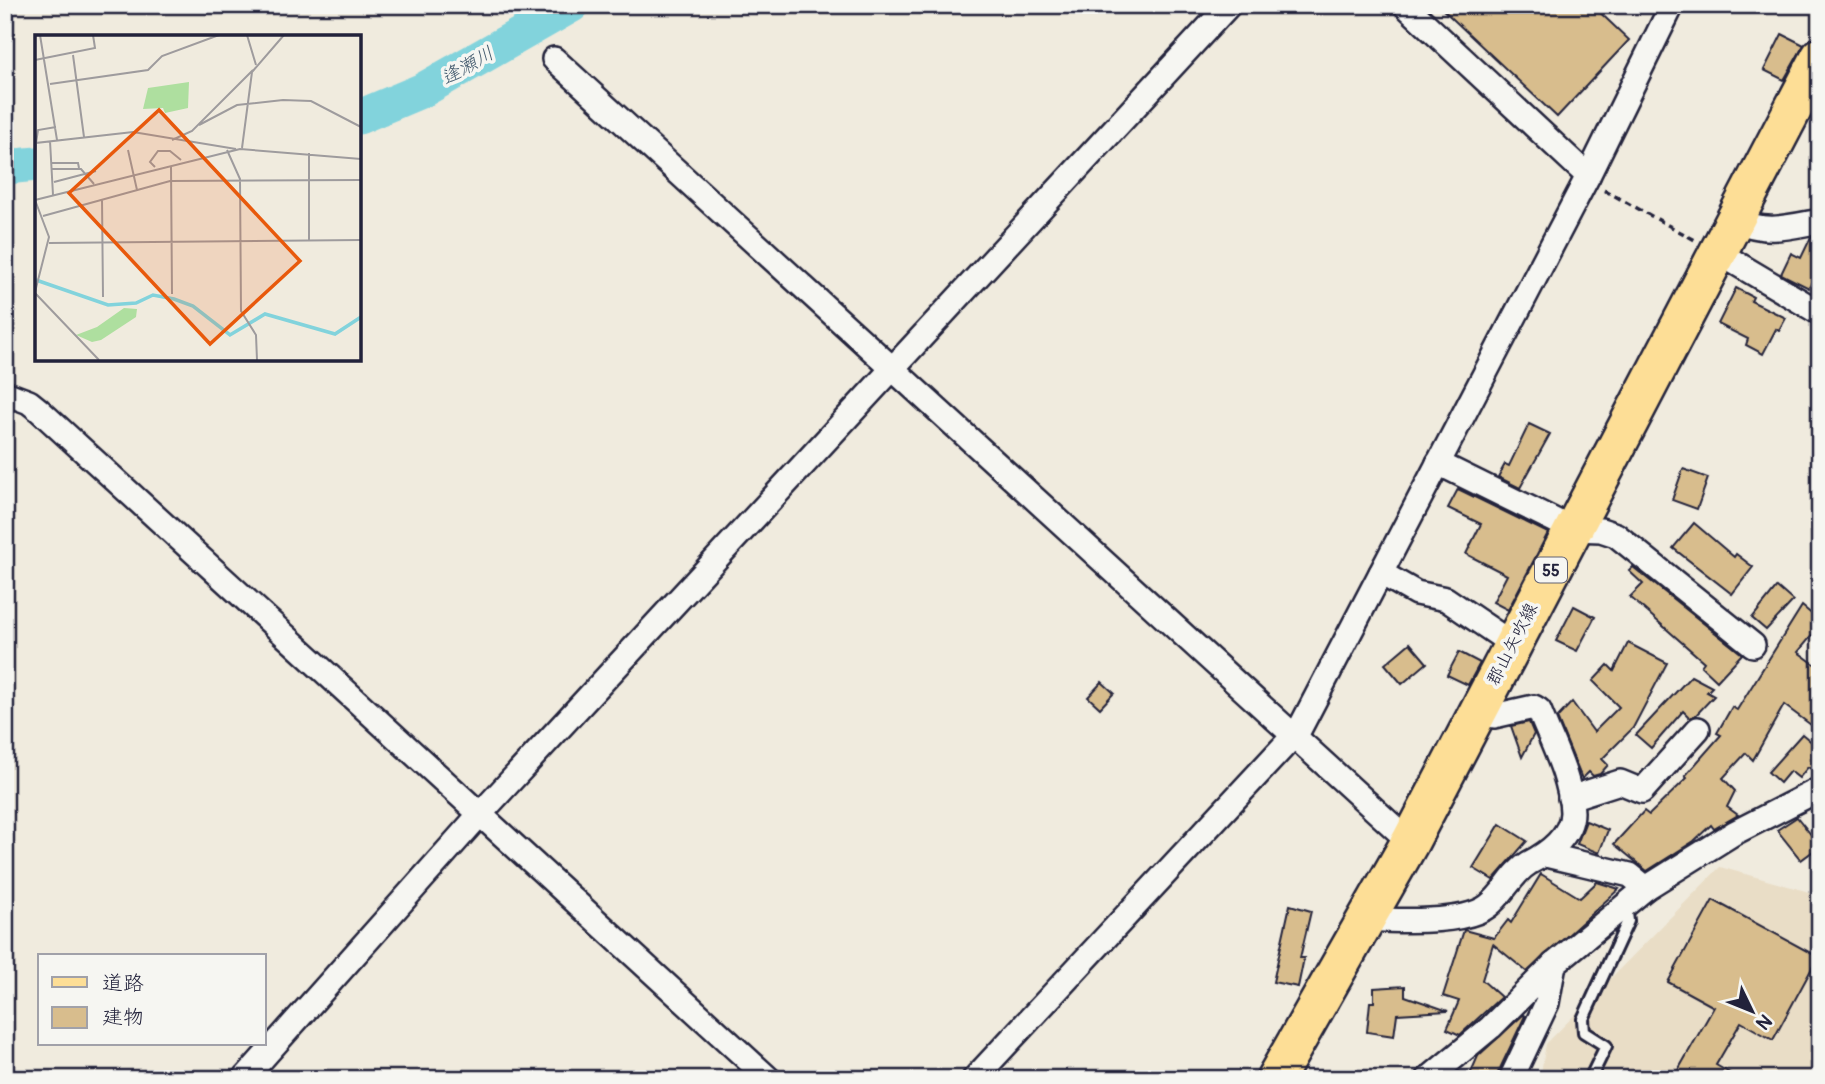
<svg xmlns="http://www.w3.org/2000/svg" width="1825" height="1084" font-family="Pangolin,'Klee One',sans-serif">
  <rect width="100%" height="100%" fill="#f0ebde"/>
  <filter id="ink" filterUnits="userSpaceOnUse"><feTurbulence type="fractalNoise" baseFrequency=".0143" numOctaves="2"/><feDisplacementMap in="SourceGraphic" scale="14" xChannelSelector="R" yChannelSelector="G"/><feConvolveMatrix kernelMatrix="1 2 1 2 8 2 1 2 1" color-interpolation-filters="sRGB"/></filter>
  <g filter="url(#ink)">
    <polygon fill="#e9ddc6" points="1720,867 1820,895 1820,1079 1540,1079 1546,1044"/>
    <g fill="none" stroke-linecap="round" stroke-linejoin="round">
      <g stroke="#82d3dc" stroke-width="35">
        <polyline points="359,117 423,90 572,5"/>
        <polyline points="5,167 37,164"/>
      </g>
    </g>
    <g fill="#d8bd8d" stroke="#22223b" stroke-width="2">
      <polygon points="1438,5 1592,5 1629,40 1557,117"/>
      <polygon points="1782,34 1804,45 1784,80 1764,70"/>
      <polygon points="1820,235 1820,265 1809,288 1781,274 1791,253 1801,258 1811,237"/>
      <polygon points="1736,288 1753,297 1751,301 1786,318 1779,331 1776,329 1763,354 1746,345 1748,339 1718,324"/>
      <polygon points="1529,424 1550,434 1520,488 1498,477 1505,464 1509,466"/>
      <polygon points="1683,469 1708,478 1697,509 1672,500"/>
      <polygon points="1458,489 1548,533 1508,610 1493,602 1507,575 1466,554 1481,524 1448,508"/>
      <polygon points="1694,523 1734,557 1736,554 1753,567 1732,594 1673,548"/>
      <polygon points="1633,567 1742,654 1717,681 1701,666 1704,662 1630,597 1643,584 1629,571"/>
      <polygon points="1777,587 1793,601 1766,630 1752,618"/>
      <polygon points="1574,606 1595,617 1577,651 1556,641"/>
      <polygon points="1802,606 1820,621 1820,626 1798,652 1820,668 1820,714 1811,725 1784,705 1753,760 1746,753 1723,778 1735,791 1727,807 1738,815 1714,829 1711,825 1694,841 1647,871 1614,844 1644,811 1649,815 1687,778 1685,776 1721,735 1717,733 1732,707 1737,710"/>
      <polygon points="1410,643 1427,663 1402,684 1385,664"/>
      <polygon points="1628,643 1667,663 1633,728 1602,759 1608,765 1600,774 1593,776 1589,772 1582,779 1557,718 1572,702 1594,732 1619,707 1593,681 1608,665 1614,671"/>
      <polygon points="1459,652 1480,663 1468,685 1447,675"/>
      <polygon points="1691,676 1712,687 1707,692 1714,696 1696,715 1690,718 1683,711 1651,748 1636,735"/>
      <polygon points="1102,682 1114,693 1100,708 1088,697"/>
      <polygon points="1529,722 1534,734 1522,757 1511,726"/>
      <polygon points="1802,734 1820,749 1820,775 1808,767 1799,778 1790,771 1780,783 1768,772"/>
      <polygon points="1797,817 1820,846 1801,860 1777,830"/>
      <polygon points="1586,821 1608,830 1599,853 1577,844"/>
      <polygon points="1500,824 1527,841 1493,880 1473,868"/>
      <polygon points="1541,874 1580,898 1597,882 1619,889 1527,972 1493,944 1482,980 1501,997 1460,1035 1447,1029 1459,1001 1443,996 1464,930 1494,938 1508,920 1511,923"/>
      <polygon points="1713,900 1818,957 1773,1040 1741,1022 1716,1065 1740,1079 1673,1079 1714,1007 1668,982"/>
      <polygon points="1290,905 1311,911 1300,958 1304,958 1298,987 1273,982"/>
      <polygon points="1405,986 1405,996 1448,1011 1397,1014 1394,1036 1367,1032 1370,1002 1374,1002 1374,988"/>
      <polygon points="1523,1015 1525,1016 1495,1079 1468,1079 1478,1056"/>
    </g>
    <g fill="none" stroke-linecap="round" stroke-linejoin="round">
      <g stroke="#22223b" stroke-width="16">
        <polyline id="lane" points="1590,1079 1606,1046 1584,1032 1583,1019 1628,921 1626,905"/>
      </g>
      <g stroke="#22223b" stroke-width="28">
        <g id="street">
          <polyline points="1405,5 1588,176"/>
          <polyline points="554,59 1410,842"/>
          <path d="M1736 220C1766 234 1788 227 1820 221"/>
          <polyline points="1719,253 1820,313"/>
          <polyline points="5,393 29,402 39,410 769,1079"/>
          <polyline points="1438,463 1572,529 1601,530 1616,535 1753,645"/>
          <polyline points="1381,573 1416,593 1446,599 1512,644"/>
          <polyline points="1570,798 1620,782 1642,791 1698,729"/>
          <polyline points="1546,855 1630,875 1646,888"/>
          <path d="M1367 919C1396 921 1465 924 1488 906 1504 894 1512 873 1529 863 1547 854 1572 836 1572 812 1571 778 1551 741 1539 710L1534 707 1494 716 1476 713"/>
          <polyline points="244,1079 481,813 1229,5"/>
          <polyline points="974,1079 1299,730 1588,176 1672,5"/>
          <polyline points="1428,1079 1491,1027 1554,964 1646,888 1734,833 1820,789"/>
          <polyline points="1511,1079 1547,1003 1554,964"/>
        </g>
      </g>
      <g stroke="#22223b" stroke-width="42">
        <polyline id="primary" points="1275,1079 1410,842 1820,57"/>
      </g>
      <polyline stroke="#22223b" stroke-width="3.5" stroke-dasharray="7 5" stroke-linecap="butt" points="1604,190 1695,240"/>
      <use href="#lane" stroke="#f6f6f2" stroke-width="10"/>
      <use href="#street" stroke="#f6f6f2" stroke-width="23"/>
      <use href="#primary" stroke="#fdde96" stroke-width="37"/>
    </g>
  </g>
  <g text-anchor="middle" stroke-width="7" stroke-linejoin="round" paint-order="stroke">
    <rect fill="#f6f6f2" stroke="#626272" stroke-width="2" x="1535" y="557.5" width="32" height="25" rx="5"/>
    <g font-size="16" font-weight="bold" fill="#22223b">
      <text x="1551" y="576">55</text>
    </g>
    <g font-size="18" fill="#22223b" stroke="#f6f6f2">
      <text transform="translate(1512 644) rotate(-63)" y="6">郡山矢吹線</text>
    </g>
    <g font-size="19" font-style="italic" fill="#3f576b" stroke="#f6f6f2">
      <text transform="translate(467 65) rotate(-30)" y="7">逢瀬川</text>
    </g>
  </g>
  <g transform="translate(35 35)">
    <rect width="326" height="326" fill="#f0ebde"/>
    <path d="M154 47 153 73 130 78 128 73 108 74 113 53ZM89 273 102 274 101 282 66 305 57 307 41 300 62 292Z" fill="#aedf9f"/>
    <path fill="none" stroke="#82d3dc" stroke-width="3.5" d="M1 245 73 270 101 268 118 260 139 264 158 271 195 300 230 279 300 299 326 282"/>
    <path fill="none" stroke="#9e9b9d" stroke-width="2" d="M5 0 22 105M212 0 221 30M38 20 49 102M0 25 60 13 58 0M15 49 113 35 127 21 184 0M164 90 202 70 248 65 276 66 326 92M137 105 157 96 218 35M15 106 18 160M1 108 3 95 21 92M207 113 217 37 249 0M93 115 102 155M192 115 205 144 206 276 221 300 222 325M274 118V206M17 128H43L44 133M136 131 137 259M120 132 115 127 123 116H135L146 125M17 134H46L59 149M19 147 61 136M0 149 1 108 98 97 201 114M67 164 68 262M0 165 205 114 326 124M8 181 135 146 326 145M14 208 326 205M0 257 14 202 0 165M0 258 64 325"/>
    <path fill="#e8590c" fill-opacity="0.15" stroke="#e8590c" stroke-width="3.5" d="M124 75 265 226 175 309 34 158Z"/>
    <rect width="326" height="326" fill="none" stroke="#22223b" stroke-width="3.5"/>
  </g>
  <rect width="1825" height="1084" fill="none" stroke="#f6f6f2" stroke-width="28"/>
  <rect x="14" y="14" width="1797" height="1056" fill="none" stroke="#22223b" stroke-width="2.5" filter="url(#ink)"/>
  <rect x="38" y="954" width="228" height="91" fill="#f6f6f2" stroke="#a1a1a9" stroke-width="2"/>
  <rect x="52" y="977" width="35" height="10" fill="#fdde96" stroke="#a1a1a9" stroke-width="2"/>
  <text x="102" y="990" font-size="21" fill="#22223b">道路</text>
  <rect x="52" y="1007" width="35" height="21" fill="#d8bd8d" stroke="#a1a1a9" stroke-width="2"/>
  <text x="102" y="1024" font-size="21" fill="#22223b">建物</text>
  <g transform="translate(1752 1011) rotate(133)" stroke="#f6f6f2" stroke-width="5" paint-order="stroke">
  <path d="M0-5L12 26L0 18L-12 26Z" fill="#22223b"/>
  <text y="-10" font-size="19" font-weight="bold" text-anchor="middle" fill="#22223b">N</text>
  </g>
</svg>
